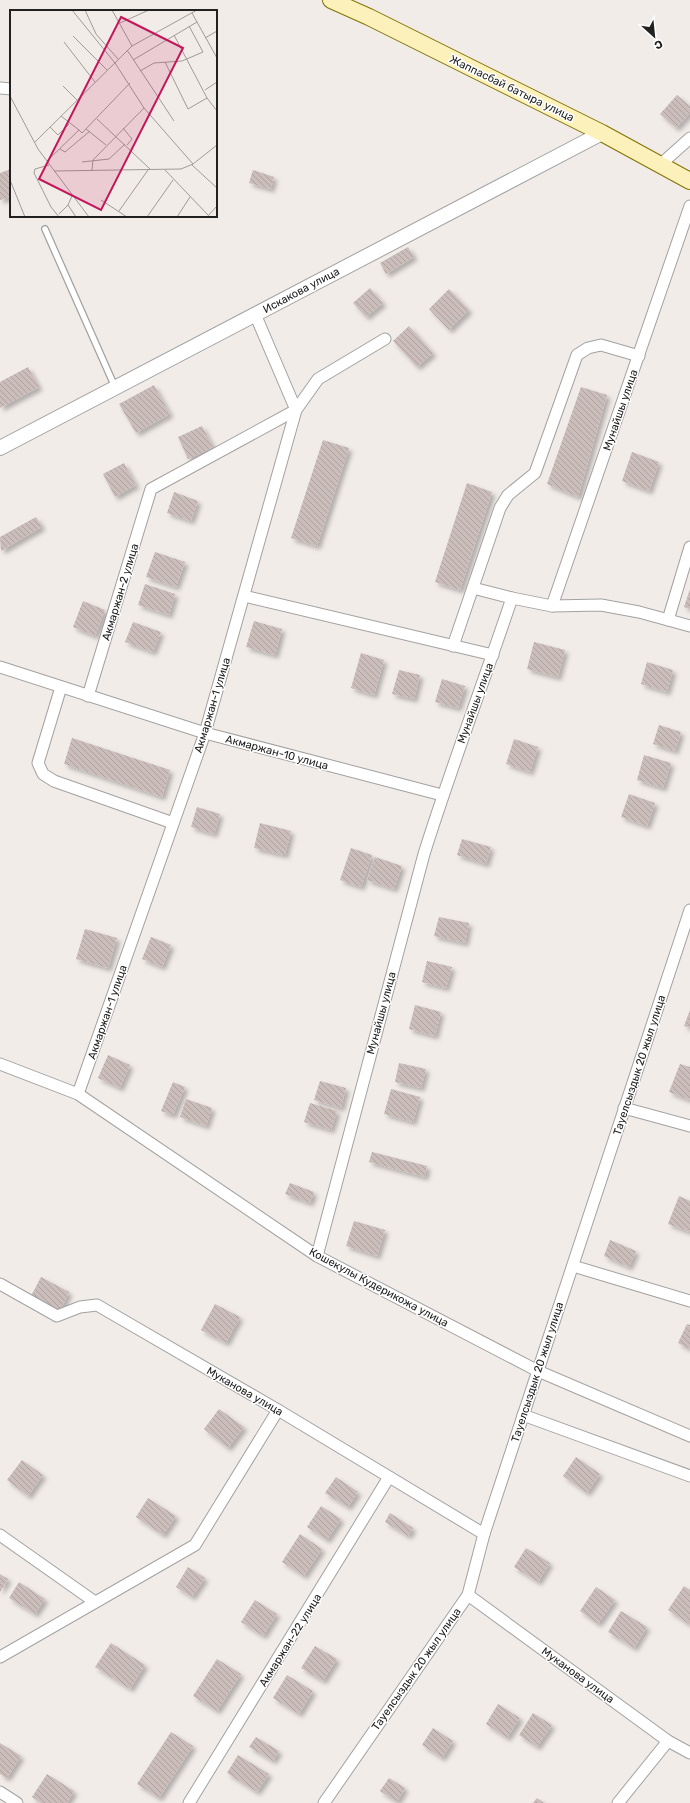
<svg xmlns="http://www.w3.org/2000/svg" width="690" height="1803" font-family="Rubik,sans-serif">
  <defs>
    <pattern id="building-back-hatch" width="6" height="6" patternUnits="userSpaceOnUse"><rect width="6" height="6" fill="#cabdba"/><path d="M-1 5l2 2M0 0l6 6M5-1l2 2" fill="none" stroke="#ada2a0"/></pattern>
    <filter id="shadow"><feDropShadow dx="3.5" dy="3.5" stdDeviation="2" flood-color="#0004"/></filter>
  </defs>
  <rect width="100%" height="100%" fill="#f2ece8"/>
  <g fill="url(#building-back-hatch)" filter="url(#shadow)">
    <polygon points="677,95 690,106 690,113 676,128 660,114"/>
    <polygon points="11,169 11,197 0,200 0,173"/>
    <polygon points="253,170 274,177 271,189 249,183"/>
    <polygon points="408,247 414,257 386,274 380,263"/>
    <polygon points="370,288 383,303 366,317 353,303"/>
    <polygon points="449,289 469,310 449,330 429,309"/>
    <polygon points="409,326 433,353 417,367 393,341"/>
    <polygon points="28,367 39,387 0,408 0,382"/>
    <polygon points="154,385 170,414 136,433 119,404"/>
    <polygon points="581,387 607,395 578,497 547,484"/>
    <polygon points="202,426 213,447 188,459 178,437"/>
    <polygon points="323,440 349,448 317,546 291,538"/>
    <polygon points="632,452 659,462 649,491 622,481"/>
    <polygon points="124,463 136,485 115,497 103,474"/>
    <polygon points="467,483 492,492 460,590 435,582"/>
    <polygon points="174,492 198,501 191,521 167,513"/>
    <polygon points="36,517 42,527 1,551 0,537"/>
    <polygon points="155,552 185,562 176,587 146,577"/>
    <polygon points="145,584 175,594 169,615 138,605"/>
    <polygon points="690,589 690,609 684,607"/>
    <polygon points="83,601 105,610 95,636 73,627"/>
    <polygon points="254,621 282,629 275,655 246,647"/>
    <polygon points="133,622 161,632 153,652 125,642"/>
    <polygon points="534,642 565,650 558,677 527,669"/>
    <polygon points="361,653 384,660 374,695 351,688"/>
    <polygon points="647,662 673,670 667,692 641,684"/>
    <polygon points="399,670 420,675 414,699 392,694"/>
    <polygon points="442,679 465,686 458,708 435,702"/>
    <polygon points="659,725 681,732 675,751 653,744"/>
    <polygon points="72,738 170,770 162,797 64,764"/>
    <polygon points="514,739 538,747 530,772 506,764"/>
    <polygon points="644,755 671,763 663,788 637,780"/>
    <polygon points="629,794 655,803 647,826 621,817"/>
    <polygon points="197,807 220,814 214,834 191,827"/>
    <polygon points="260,823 291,831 285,855 254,848"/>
    <polygon points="462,839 491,847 486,864 457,855"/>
    <polygon points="351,848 372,855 361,887 340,880"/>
    <polygon points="375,857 402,866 394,889 367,880"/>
    <polygon points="439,917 469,923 465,943 434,936"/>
    <polygon points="85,929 117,938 108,968 76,959"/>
    <polygon points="151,937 171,945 162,967 142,959"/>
    <polygon points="427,961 452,967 446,988 422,982"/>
    <polygon points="415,1005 441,1012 435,1036 409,1029"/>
    <polygon points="690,1010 690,1028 684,1026"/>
    <polygon points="108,1055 130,1065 120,1088 98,1078"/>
    <polygon points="399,1063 426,1069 421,1088 395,1082"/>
    <polygon points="680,1064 690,1067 690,1100 669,1092"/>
    <polygon points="320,1081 346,1088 341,1108 314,1100"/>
    <polygon points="173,1082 185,1087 173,1115 161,1111"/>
    <polygon points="391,1089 420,1097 413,1122 384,1114"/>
    <polygon points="186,1099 212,1108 206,1126 180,1117"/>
    <polygon points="310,1103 337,1111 331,1130 304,1122"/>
    <polygon points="372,1152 427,1166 425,1177 369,1162"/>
    <polygon points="290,1183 314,1192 310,1203 285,1194"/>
    <polygon points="679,1196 690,1201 690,1232 668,1224"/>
    <polygon points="354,1221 385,1230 377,1256 346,1246"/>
    <polygon points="610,1240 636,1251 629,1267 604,1256"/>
    <polygon points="41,1277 69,1292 60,1311 31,1296"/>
    <polygon points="215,1304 240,1317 226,1343 201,1330"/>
    <polygon points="687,1324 690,1325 690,1349 678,1343"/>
    <polygon points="219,1409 244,1427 228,1448 204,1429"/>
    <polygon points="576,1457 600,1474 587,1493 563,1476"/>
    <polygon points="22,1460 43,1475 28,1496 7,1480"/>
    <polygon points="336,1477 358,1492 348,1507 325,1493"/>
    <polygon points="148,1498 176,1516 163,1535 136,1517"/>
    <polygon points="321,1506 341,1519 327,1540 307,1527"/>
    <polygon points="390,1513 413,1528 408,1536 385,1522"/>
    <polygon points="300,1534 322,1549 304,1576 282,1562"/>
    <polygon points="526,1548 550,1563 538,1582 514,1567"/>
    <polygon points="188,1567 205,1578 192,1597 176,1587"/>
    <polygon points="0,1574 8,1579 0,1592"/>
    <polygon points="19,1582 45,1599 35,1614 9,1598"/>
    <polygon points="684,1586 690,1590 690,1625 668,1610"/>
    <polygon points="596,1587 615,1600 598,1624 580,1611"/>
    <polygon points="255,1600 277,1614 263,1636 241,1622"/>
    <polygon points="621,1611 647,1627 634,1648 608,1632"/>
    <polygon points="111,1643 145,1665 130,1689 95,1667"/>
    <polygon points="315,1646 337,1659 323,1681 301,1668"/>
    <polygon points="217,1659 241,1674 217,1711 193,1696"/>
    <polygon points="287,1675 313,1691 299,1714 273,1698"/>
    <polygon points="498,1704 520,1718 507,1738 486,1724"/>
    <polygon points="533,1713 552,1725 537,1747 519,1735"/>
    <polygon points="433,1728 453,1741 442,1758 422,1745"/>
    <polygon points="171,1732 193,1746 159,1798 137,1784"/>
    <polygon points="256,1737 279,1751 273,1761 249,1747"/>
    <polygon points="0,1743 21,1756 7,1778 0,1774"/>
    <polygon points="238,1755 269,1774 257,1792 227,1773"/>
    <polygon points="47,1774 74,1791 67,1803 41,1803 32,1797"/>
    <polygon points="389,1778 405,1788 397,1802 380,1791"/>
    <polygon points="537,1798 544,1803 533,1803"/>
  </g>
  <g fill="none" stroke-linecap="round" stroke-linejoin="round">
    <g stroke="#a2a2a2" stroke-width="8">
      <polyline id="service" points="45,229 115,387"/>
    </g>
    <g stroke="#a2a2a2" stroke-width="13">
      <g id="minor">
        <polyline points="0,88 11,89"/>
        <polyline points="660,165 690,138"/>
        <polyline points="473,588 512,598"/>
        <polyline points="244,596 493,655"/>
        <polyline points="552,606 601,605 639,612 690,626"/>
        <polyline points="668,620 690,547"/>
        <polyline points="453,646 500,508 508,495 535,473 577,355 588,348 601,345 639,356"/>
        <polyline points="0,667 205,733 442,795"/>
        <polyline points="61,687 38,763 43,774 54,781 173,823"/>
        <polyline points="88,696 151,489 296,410 318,379 385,339"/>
        <polyline points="0,1064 78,1094 317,1256 538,1371 690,1436"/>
        <polyline points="78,1094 205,733 296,410 255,314"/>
        <polyline points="624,1108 690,1126"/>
        <path d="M317 1256 424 854C451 768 483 684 512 598L552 606 690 206"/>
        <polyline points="573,1266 690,1301"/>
        <polyline points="0,1284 57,1316 80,1307 97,1305 278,1410 484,1534"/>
        <polyline points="523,1415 690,1476"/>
        <polyline points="0,1535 95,1602"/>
        <polyline points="468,1595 668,1741 690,1753"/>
        <polyline points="0,1657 195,1545 278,1410"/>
        <polyline points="0,1792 17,1803"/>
        <polyline points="189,1803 389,1477"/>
        <polyline points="324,1803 468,1595 484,1534 690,910"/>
        <polyline points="618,1803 668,1741"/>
      </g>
    </g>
    <g stroke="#a2a2a2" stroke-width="16">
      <polyline id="tertiary" points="0,448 602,133"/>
    </g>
    <g stroke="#807201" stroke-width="18">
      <polyline id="secondary" points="331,0 369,17 602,133 690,181"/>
    </g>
    <use href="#service" stroke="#fff" stroke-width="5.5"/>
    <use href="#minor" stroke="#fff" stroke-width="11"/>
    <use href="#tertiary" stroke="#fff" stroke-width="14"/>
    <use href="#secondary" stroke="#fcf1bb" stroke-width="16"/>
  </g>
  <g text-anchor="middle" stroke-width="3" stroke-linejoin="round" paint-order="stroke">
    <g font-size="11" fill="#212121" stroke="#fff">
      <text transform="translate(512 88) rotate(26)" y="4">Жаппасбай батыра улица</text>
      <text transform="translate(301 290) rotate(-28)" y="4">Искакова улица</text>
      <text transform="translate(620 410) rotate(-71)" y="4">Мунайшы улица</text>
      <text transform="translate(120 592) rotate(-73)" y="4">Акмаржан-2 улица</text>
      <text transform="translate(475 703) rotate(-70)" y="4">Мунайшы улица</text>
      <text transform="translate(212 705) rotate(-73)" y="4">Акмаржан-1 улица</text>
      <text transform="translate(277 752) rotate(15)" y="4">Акмаржан-10 улица</text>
      <text transform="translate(107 1012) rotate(-71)" y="4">Акмаржан-1 улица</text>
      <text transform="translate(381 1013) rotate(-75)" y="4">Мунайшы улица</text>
      <text transform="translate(639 1065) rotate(-72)" y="4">Тауелсыздык 20 жыл улица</text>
      <text transform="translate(379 1287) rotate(28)" y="4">Кошекулы Кудерикожа улица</text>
      <text transform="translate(537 1372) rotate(-72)" y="4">Тауелсыздык 20 жыл улица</text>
      <text transform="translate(245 1391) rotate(30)" y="4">Муканова улица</text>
      <text transform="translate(290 1640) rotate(-58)" y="4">Акмаржан-22 улица</text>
      <text transform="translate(416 1669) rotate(-55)" y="4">Тауелсыздык 20 жыл улица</text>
      <text transform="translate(578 1675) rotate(36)" y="4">Муканова улица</text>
    </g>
  </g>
  <g transform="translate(10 10)">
    <rect width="207" height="207" fill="#f2ece8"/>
    <path fill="none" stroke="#9e9b98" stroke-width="1" d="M62 0 105 53 134 98 183 154M75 0 86 24 108 49M102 0 122 36M182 3 207 48M110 13 139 0M164 25 197 88 207 101M63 26 97 60M195 28 207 21M54 32 85 72M117 40 164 111M123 50 187 12M155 52 178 99 197 88M130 61 144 53 172 51 193 42 179 16M53 76 67 90M195 80 207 72M0 86 28 139 79 207M51 106 69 120M87 109 140 159M40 117 48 125 59 114M113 118 122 129 117 135M76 119 96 135M25 132 122 36 187 0M50 139 55 142 80 121M37 151 69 120 72 123 120 73M72 152 99 149 115 134M39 155 25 159 24 163 41 197 49 207M182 155 207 178M82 160 83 150 134 98M155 160 198 205M44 161 171 159 183 154 207 135M0 170 15 207M91 190 117 207M58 195 66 207M109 201 138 160M49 204 58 195 62 186M137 207 163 170M167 207 180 187M197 207 207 196"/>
    <path fill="#c2185b" fill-opacity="0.15" stroke="#c2185b" stroke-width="2" d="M111 7 173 38 91 200 29 169Z"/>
    <rect width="207" height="207" fill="none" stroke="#212121" stroke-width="2"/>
  </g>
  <g transform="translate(654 36) rotate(153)" stroke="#ffffff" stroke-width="3" paint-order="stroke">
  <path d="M0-3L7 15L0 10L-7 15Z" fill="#212121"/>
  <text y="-6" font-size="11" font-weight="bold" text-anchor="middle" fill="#212121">С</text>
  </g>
</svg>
